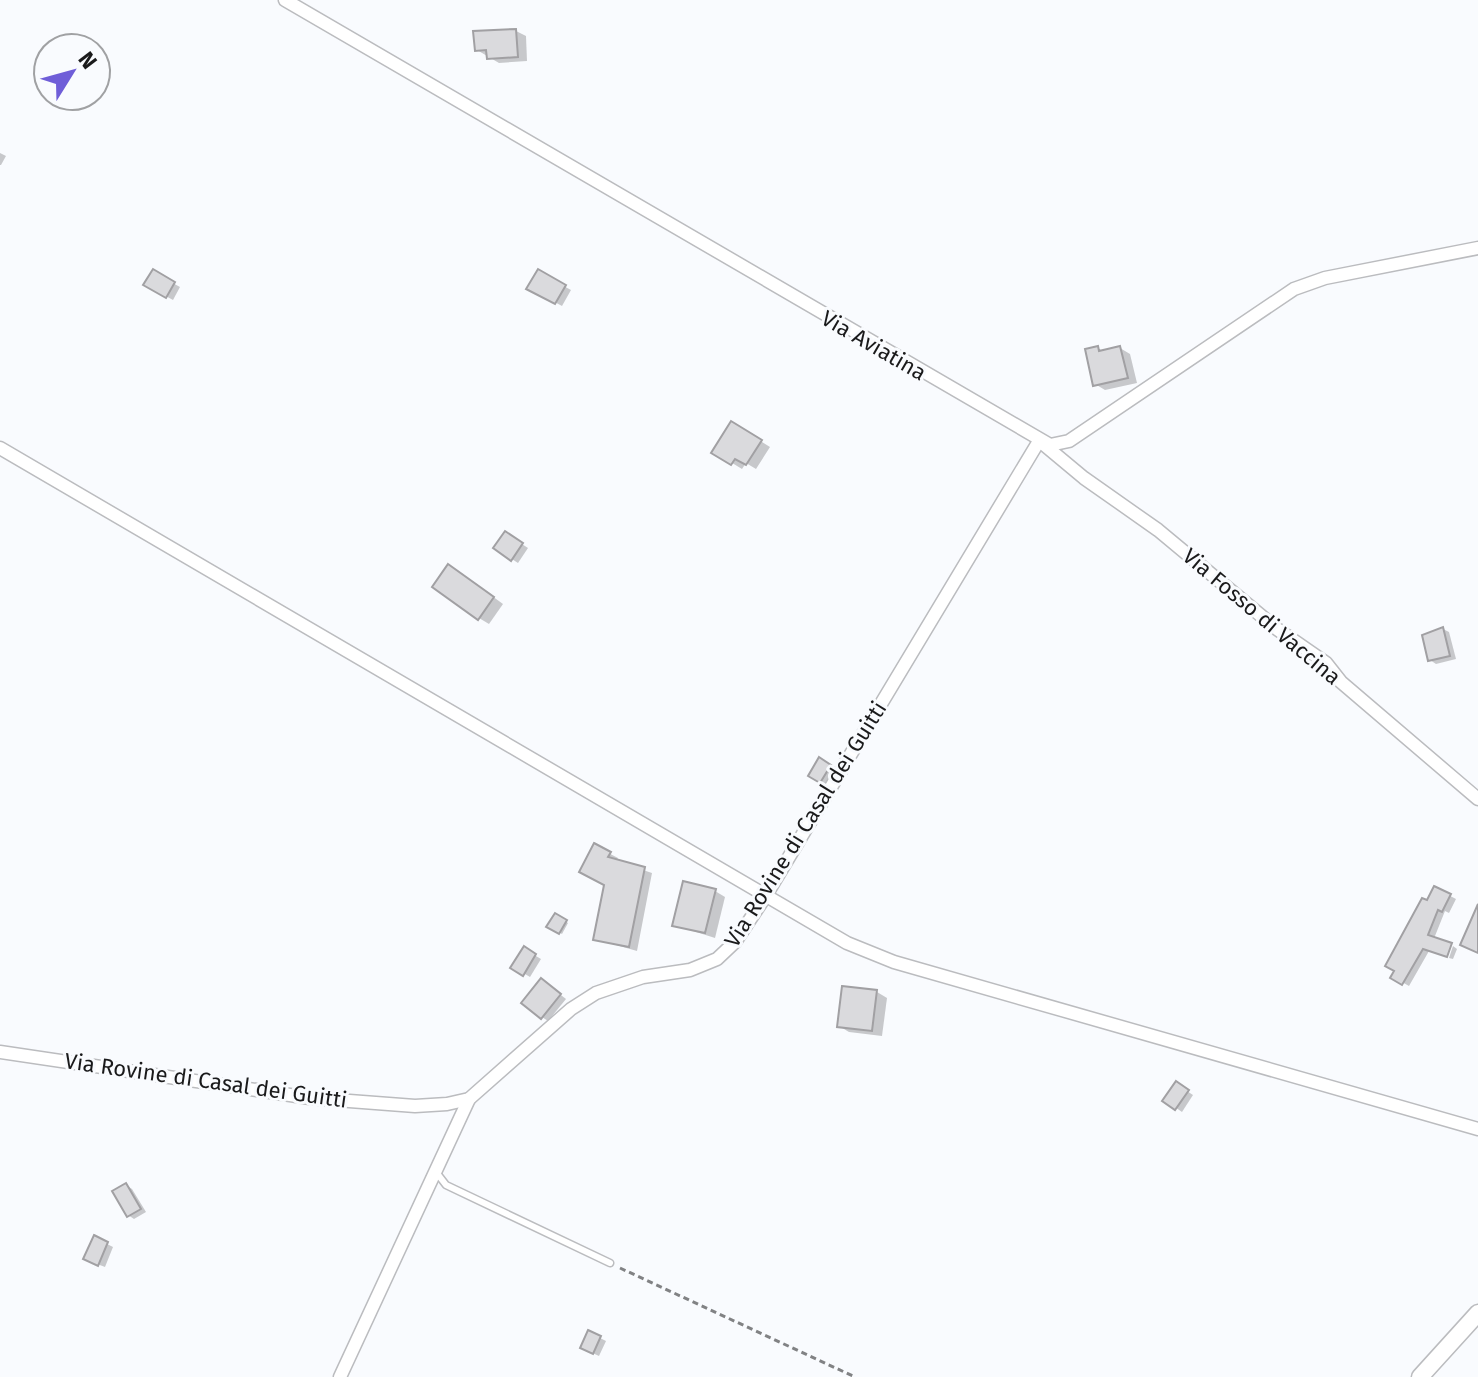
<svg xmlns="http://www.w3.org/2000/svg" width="1478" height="1377" font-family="'Fira Sans',sans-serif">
  <rect width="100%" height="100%" fill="#f9fbfe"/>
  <g fill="#0003">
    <polygon points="516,31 526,36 527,61 499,63 477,50"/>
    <polygon points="0,153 6,156 1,165 0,165"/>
    <polygon points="153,272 180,287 173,300 146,285"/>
    <polygon points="538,272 571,290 562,306 529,288"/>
    <polygon points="1098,348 1104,352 1120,348 1130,354 1137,383 1105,390 1095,384"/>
    <polygon points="732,423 770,447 756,469 746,463 742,469 714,452"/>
    <polygon points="505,533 528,548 518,563 495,548"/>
    <polygon points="459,572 503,604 489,624 479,618"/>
    <polygon points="1443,629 1449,632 1456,659 1436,664 1430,660"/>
    <polygon points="820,760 836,770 827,785 810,775"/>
    <polygon points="595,846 618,858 616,861 652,873 637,951 595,939 606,884"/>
    <polygon points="1435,888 1456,899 1449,913 1445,911 1429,951 1409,986 1393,977"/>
    <polygon points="715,891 725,897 715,938 674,925"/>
    <polygon points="556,915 568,923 562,934 549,926"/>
    <polygon points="1453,946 1457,949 1453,959 1449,958"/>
    <polygon points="524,949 541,959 530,977 513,967"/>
    <polygon points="547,984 566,999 548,1021 542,1017"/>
    <polygon points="877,992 887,998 882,1036 849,1032 839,1026"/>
    <polygon points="1176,1084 1193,1095 1182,1112 1165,1100"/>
    <polygon points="126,1185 132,1189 146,1212 134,1219 128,1215"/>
    <polygon points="107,1244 113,1247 105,1267 92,1262"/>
    <polygon points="600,1338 606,1341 599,1356 588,1351"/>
  </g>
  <g fill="#dadadd" stroke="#a1a0a3" stroke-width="2">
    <polygon points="516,29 518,57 487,59 486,50 475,51 473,31"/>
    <polygon points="153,269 175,282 166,298 143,285"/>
    <polygon points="538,269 566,285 555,304 526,289"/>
    <polygon points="1098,346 1099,351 1120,346 1128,378 1093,386 1085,349"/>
    <polygon points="731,421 762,440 746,465 735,459 731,465 711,453"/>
    <polygon points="505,531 523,543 511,561 493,548"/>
    <polygon points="448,564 494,597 478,620 432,587"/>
    <polygon points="1443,627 1450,656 1428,661 1422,635"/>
    <polygon points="819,757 831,765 820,783 808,776"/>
    <polygon points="594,843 611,852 608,857 645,867 629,947 593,940 604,885 579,872"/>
    <polygon points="683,881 716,889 705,933 672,926"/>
    <polygon points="1434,886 1451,894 1442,912 1438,910 1428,935 1452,943 1447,957 1423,949 1402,985 1390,978 1394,971 1385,966 1422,898 1427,900"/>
    <polygon points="1478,904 1478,953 1460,945"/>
    <polygon points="555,913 567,920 559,934 546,927"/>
    <polygon points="524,946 536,954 523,976 510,968"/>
    <polygon points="541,978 561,994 541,1019 521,1003"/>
    <polygon points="842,986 877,990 872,1031 837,1027"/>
    <polygon points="1176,1081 1189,1090 1175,1110 1162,1101"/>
    <polygon points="126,1183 141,1209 127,1217 112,1191"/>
    <polygon points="94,1235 108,1242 98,1266 83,1259"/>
    <polygon points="588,1330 601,1336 593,1354 580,1348"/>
  </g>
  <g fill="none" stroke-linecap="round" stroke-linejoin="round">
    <g stroke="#bbbcbf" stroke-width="9">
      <polyline id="service" points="436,1172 446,1185 610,1263"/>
    </g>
    <g stroke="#bbbcbf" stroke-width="15">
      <g id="minor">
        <polyline points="285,0 1050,445 1069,441 1294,289 1325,278 1478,248"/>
        <polyline points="1042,443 1084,478 1158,530 1277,629 1326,663 1341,682 1478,799"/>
        <polyline points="0,448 847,943 894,962 1478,1129"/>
        <polyline points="0,1052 310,1098 415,1106 447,1104 469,1099 571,1009 596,993 643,977 690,970 717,959 735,942 765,897 1039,441"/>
        <polyline points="340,1377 469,1099"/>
      </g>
    </g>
    <g stroke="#bbbcbf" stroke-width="19">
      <polyline id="tertiary" points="1420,1377 1478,1313"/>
    </g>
    <polyline stroke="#818284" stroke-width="3" stroke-dasharray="6 4" stroke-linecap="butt" points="620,1268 855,1377"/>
    <use href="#service" stroke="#fff" stroke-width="6"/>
    <use href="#minor" stroke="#fff" stroke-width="12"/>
    <use href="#tertiary" stroke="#fff" stroke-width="16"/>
  </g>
  <g text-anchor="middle" stroke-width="6" stroke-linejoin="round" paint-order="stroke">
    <g font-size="22" fill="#1a1a1b" stroke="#f9fbfe">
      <text transform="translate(874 345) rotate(30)" y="8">Via Aviatina</text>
      <text transform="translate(1262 616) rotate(40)" y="8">Via Fosso di Vaccina</text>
      <text transform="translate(805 824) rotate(-58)" y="8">Via Rovine di Casal dei Guitti</text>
      <text transform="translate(206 1080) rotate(8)" y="8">Via Rovine di Casal dei Guitti</text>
    </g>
  </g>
  <g transform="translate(72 72) rotate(53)"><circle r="38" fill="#f9fbfe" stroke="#a0a1a3" stroke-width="2"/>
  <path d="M0-6L14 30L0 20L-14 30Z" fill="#6f5ed8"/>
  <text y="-12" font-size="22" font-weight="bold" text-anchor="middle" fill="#1a1a1b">N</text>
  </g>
</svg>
